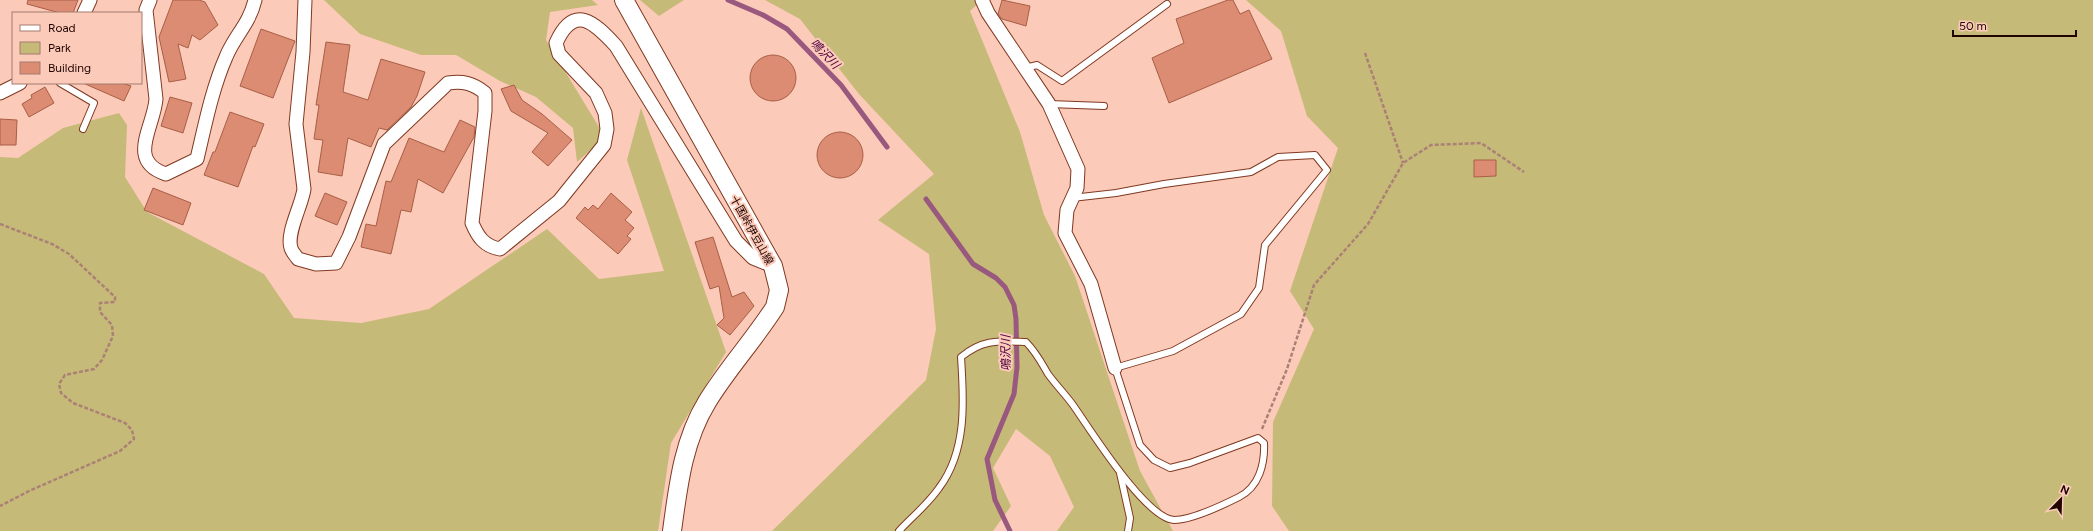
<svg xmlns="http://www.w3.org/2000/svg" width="2093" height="531" font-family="Figtree,'Noto Sans JP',sans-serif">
  <rect width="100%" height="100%" fill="#fccab9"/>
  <g fill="#c6ba78">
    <polygon points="324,0 592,0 598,5 550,12 546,40 605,137 577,162 573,128 536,97 500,81 456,55 421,55 360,34"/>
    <polygon points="640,0 684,0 659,16"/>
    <polygon points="765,0 982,0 970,11 1020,132 1044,215 1075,276 1140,471 1173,531 1057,531 1074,507 1050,456 1016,429 993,468 1011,506 993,531 772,531 926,380 936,329 929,254 878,220 934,174 859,94 800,19"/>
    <polygon points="1246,0 2093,0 2093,531 1289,531 1272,506 1273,422 1314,329 1290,291 1338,148 1307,116 1281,31"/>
    <polygon points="641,108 726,352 671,443 658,531 0,531 0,157 18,158 63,128 119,113 127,125 125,177 147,212 264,274 294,318 361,323 429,309 547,229 599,279 664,271 627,160"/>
  </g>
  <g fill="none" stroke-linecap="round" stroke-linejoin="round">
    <g stroke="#99587e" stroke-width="5">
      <polyline points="728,0 763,15 787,29 841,85 887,147"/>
      <polyline points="926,199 973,264 996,278 1005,287 1014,305 1016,319 1017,367 1014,394 987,459 995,500 1010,531"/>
    </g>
  </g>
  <g fill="#db8c72" stroke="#a85f46">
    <polygon points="28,0 78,0 73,13 60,13 27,4"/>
    <polygon points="173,0 199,0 205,2 218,25 200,40 192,35 188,48 178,44 186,79 169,82 159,37"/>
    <polygon points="1002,0 1030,6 1026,26 1002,19 998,14"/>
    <polygon points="1228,0 1233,0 1240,14 1249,10 1272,59 1169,103 1152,58 1184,43 1176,19"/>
    <polygon points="261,29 295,41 273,98 240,86"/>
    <polygon points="326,42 350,45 343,92 368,100 381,59 425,72 417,96 411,107 387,130 379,128 371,147 348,138 342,176 318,172 323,140 314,139 319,105 316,105"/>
    <circle cx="773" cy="78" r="23"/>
    <polygon points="83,83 122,83 131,86 124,101"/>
    <polygon points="514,85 522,100 542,114 572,140 548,166 532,152 548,133 511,111 501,89"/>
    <polygon points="45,87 54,103 29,117 22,104 32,98 31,95"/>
    <polygon points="170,97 192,103 183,133 161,126"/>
    <polygon points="230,112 264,124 255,147 253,146 238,187 204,175 213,152 215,152"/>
    <polygon points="0,119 17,120 16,145 0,145"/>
    <polygon points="460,120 475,127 474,137 443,193 418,179 411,212 401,210 391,254 361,247 366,224 376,226 386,181 391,182 409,138 444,152"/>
    <circle cx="840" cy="155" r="23"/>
    <polygon points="1474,160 1496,160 1496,176 1474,177"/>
    <polygon points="153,188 191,203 183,225 144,210"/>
    <polygon points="325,193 347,202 337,225 315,216"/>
    <polygon points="611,193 632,212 625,220 634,228 627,236 631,239 618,254 576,218 585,207 588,210 593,205 598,209"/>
    <polygon points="713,237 732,297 744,292 754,306 730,335 717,325 724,318 719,286 710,289 695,242"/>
  </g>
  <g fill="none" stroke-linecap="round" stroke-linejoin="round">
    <g stroke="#7f3921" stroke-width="8">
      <g id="lane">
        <polyline points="1025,68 1037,65 1062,81 1167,4"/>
        <polyline points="60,83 94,103 83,129"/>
        <polyline points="1049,104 1104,106"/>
        <polyline points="1120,473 1130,518 1128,531"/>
        <path d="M899 531C912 517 928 504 939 488 967 451 964 401 961 357 983 339 998 341 1026 342 1036 352 1041 362 1048 374 1056 385 1065 394 1073 405 1090 429 1145 518 1174 520 1191 520 1223 505 1239 497 1259 487 1265 464 1264 443L1258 438 1190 463 1170 468 1154 460 1140 445 1115 368 1173 351 1241 314 1259 288 1265 245 1327 170 1315 155 1278 157 1251 172 1164 184 1116 193 1072 198"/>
      </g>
    </g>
    <g stroke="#7f3921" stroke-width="15">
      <g id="street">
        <path d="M150 0 146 10 156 99C154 127 126 161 166 174L197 159C205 125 212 89 226 57 235 35 249 25 255 0"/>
        <path d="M305 0 303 52 296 124 304 189C302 205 286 233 291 248 292 252 296 256 298 259L316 264 336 263 349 237 384 144 448 83C463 81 473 83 485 93V111L472 223C478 237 484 246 500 249L559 201 604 145 607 129 605 113 596 93 559 54 556 43C574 3 594 22 616 46L736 241 753 258 773 266"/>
        <polyline points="982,0 988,13 1049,104 1078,169 1077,188 1067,210 1065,233 1091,284 1115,368"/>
        <polyline points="84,13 90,0"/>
        <polyline points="0,93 20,83"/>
      </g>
    </g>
    <g stroke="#7f3921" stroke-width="20">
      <path id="secondary" d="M624 0 773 266 779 290 775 307C754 340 727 369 707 402 683 441 678 487 672 531"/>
    </g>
    <g stroke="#ab8175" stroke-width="2.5" stroke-dasharray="4 2" stroke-linecap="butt">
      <polyline points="1365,53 1403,163"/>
      <polyline points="0,224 52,244 69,254 115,297 115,302 100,303 100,312 112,325 113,336 102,360 94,369 65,375 59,384 61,393 73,403 125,423 132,430 134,439 120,451 29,491 0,506"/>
      <polyline points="1262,429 1287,369 1314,285 1368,224 1403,163 1431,145 1481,143 1524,172"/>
    </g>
    <use href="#lane" stroke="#fff" stroke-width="6"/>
    <use href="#street" stroke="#fff" stroke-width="13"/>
    <use href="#secondary" stroke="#fff" stroke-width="18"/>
  </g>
  <g text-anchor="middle" stroke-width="4" stroke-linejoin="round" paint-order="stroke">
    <g font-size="11" fill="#1f0400" stroke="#fccab9">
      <text transform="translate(752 230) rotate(61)" y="4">十国峠伊豆山線</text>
    </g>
    <g font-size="12" font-style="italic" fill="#4f0440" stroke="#fccab9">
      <text transform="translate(825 54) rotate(46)" y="4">鳴沢川</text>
      <text transform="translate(1006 353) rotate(-91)" y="4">鳴沢川</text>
    </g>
  </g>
  <rect x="12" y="12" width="130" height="72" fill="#fccab9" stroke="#a47b6f"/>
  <rect x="20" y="25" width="20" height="6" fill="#ffffff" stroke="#a47b6f"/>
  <text x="48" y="32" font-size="12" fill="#1f0400">Road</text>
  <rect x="20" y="42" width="20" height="12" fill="#c6ba78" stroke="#a47b6f"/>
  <text x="48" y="52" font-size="12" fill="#1f0400">Park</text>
  <rect x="20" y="62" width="20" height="12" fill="#db8c72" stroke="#a47b6f"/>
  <text x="48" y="72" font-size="12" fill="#1f0400">Building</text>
  <g transform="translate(2061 499) rotate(23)" stroke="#fccab9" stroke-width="3" paint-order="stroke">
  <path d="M0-3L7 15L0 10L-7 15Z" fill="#1f0400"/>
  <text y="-6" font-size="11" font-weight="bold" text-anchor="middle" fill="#1f0400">N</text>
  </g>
  <path d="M1953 30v6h123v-6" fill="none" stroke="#1f0400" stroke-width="2"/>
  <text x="1959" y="30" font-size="12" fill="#1f0400" stroke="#fccab9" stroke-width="3" paint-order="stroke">50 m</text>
</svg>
